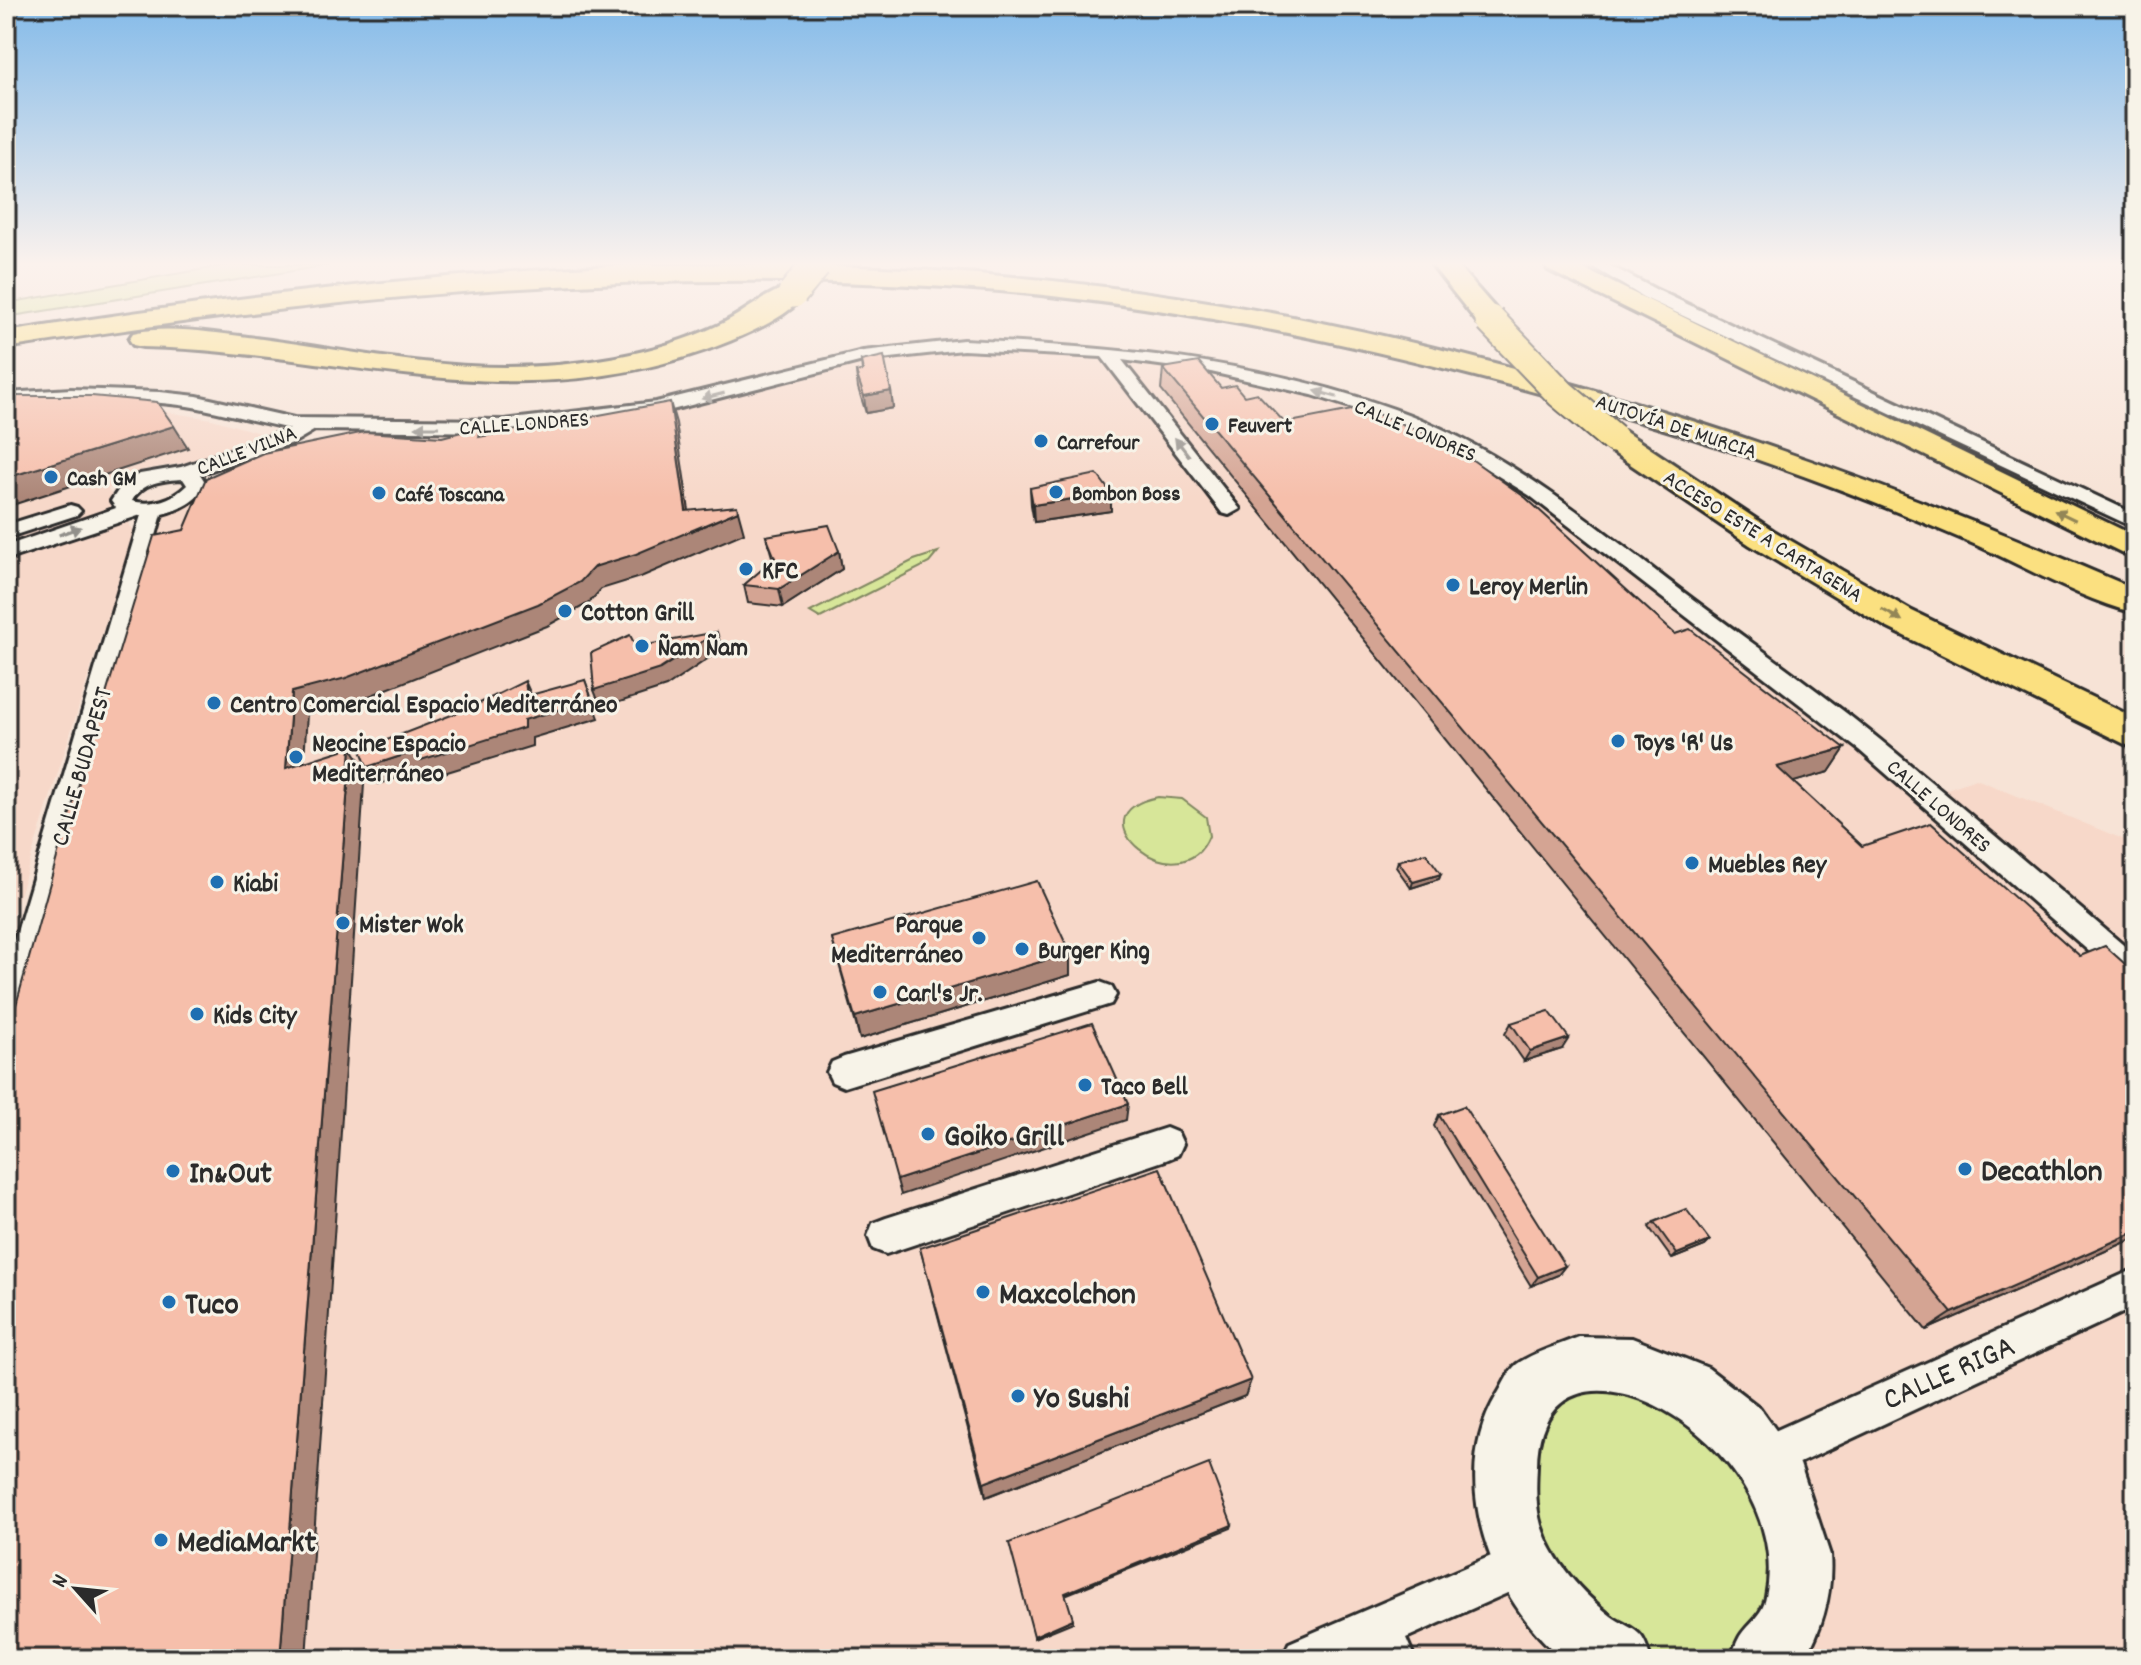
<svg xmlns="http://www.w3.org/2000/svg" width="2141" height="1665" font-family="Dekko,sans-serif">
  <rect width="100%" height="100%" fill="#f7e3d6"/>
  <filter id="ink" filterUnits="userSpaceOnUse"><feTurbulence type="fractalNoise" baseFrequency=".0125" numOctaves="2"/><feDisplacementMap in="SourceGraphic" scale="16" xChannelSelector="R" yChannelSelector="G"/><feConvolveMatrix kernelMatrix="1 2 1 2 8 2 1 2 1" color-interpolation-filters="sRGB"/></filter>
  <g filter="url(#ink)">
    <g fill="#f7d8c9">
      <polygon points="930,347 1107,352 1317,391 1477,452 1929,795 1976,779 2135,844 2135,1659 6,1659 6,1023 153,509 332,442 346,434 349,426 424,427 610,415 799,372"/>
      <polygon points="6,411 160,411 212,419 263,434 262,438 193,461 143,470 108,489 134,532 6,937"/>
    </g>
    <g fill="#d7e699" stroke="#818862" stroke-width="2">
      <polygon points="228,265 330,265 6,317 6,303"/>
      <polygon points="938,552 929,563 820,618 810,612 914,560"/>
      <path d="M1158 797 1182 799 1206 817 1209 836C1181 905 1068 815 1158 797Z"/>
      <polygon points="1601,1362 1778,1483 1763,1659 1618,1659 1514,1535 1562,1370"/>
    </g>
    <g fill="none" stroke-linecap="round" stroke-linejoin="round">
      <g stroke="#2b2b2b" stroke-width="6">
        <g id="street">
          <polygon points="1590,265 1609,265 1655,289 2135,514 2135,528 1643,297"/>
          <path d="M963 340C1112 347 1252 359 1394 409 1502 447 1591 522 1682 591 1747 640 1815 687 1879 739 1965 809 2050 883 2135 955V986L2124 982 1859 750 1529 495 1448 445 1381 417 1312 395 1211 372 1122 360 1240 509 1229 515 1222 513 1102 357 963 350 863 361 656 414 504 432 315 430 293 443 200 474 207 485C195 502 182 509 162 514L22 1023 17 1033 6 1037V969L141 515 6 560V546L116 508 111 501 123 483 140 474 181 467 290 429C259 422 229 414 199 408 136 397 69 401 6 405V393L71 389 160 392 197 396 294 418 504 420 656 402 863 351ZM183 479 187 485C172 500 152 506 132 501 142 482 163 480 183 479Z"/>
          <polygon points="70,505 77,507 81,511 77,515 6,538 6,525"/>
          <polygon points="1100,982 1111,986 1116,995 1111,1004 844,1087 832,1082 827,1072 832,1062 844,1057"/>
          <polygon points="1166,1128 1178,1133 1183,1144 1178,1155 1166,1160 886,1254 873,1249 868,1236 873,1223 886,1218"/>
          <polygon points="2135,1269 2135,1307 1778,1473 1763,1479 1748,1473 1742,1458 1748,1443"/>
          <polygon points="1526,1541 1541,1548 1548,1563 1541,1578 1406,1638 1415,1659 1369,1659 1367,1655 1358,1659 1282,1659 1289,1643"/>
        </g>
      </g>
      <g stroke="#2b2b2b" stroke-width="6">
        <path id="secondary" d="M1579 1337 1632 1338 1688 1360 1708 1368 1760 1408 1800 1464 1830 1555C1833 1593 1823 1626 1805 1659H1730C1733 1652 1736 1643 1740 1636 1749 1622 1763 1615 1766 1597 1798 1440 1540 1300 1537 1465 1536 1486 1535 1505 1541 1525 1552 1561 1583 1594 1611 1616 1620 1623 1635 1628 1641 1636 1646 1642 1648 1652 1651 1659H1563C1491 1600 1446 1479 1497 1395 1503 1386 1509 1370 1517 1364 1534 1352 1559 1345 1579 1337Z"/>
      </g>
      <g stroke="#2b2b2b" stroke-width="6">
        <g id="highway">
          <path d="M627 265C752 263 877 265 1002 276 1396 310 1774 433 2135 589V613C2080 599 2026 567 1974 544 1867 498 1756 456 1644 423 1434 361 1219 310 1000 291 666 263 336 295 6 348V332C212 299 418 275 627 265Z"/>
          <polygon points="1432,265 1457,265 1500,314 1503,320 1500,326 1480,326"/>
          <polygon points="1545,265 1576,265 2135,536 2135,559 1548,270"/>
          <path d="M793 285 802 287 806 293C791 315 754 331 730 341 524 425 351 352 143 347L133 345 129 339 133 333C168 325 212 333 248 337 334 348 420 367 506 367 577 367 654 355 719 325 743 314 768 291 793 285Z"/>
          <polygon points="1613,429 1624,431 1774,531 1912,611 2135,718 2135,749 1886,627 1750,545 1602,445 1598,438 1602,431"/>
        </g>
      </g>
      <use href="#street" fill="#f7f3e8" fill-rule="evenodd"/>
      <use href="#secondary" fill="#f7f3e8" fill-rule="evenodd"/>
      <use href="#highway" fill="#fbe080" fill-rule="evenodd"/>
      <g stroke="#2b2b2b" stroke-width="33" stroke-linecap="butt">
        <g id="highway-bridge">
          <polyline points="793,293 816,265"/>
          <polyline points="1490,320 1561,394 1613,438"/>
        </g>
      </g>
      <use href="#highway-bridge" stroke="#fbe080" stroke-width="29"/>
    </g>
    <g fill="#d4a493" stroke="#2b2b2b" stroke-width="2">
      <polygon points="861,361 891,391 893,408 866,413 858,388 856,372 862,371"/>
      <polygon points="1163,368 1244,396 1285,423 1675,634 1845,748 1829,772 1793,782 1862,846 2080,956 2135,973 2135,1238 1926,1330 1161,390"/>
      <polygon points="1030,488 1111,511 1034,522 1031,505"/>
      <polygon points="766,536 839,551 842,569 783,607 748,603 744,585 773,560"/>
      <polygon points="1398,861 1441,874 1439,879 1411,888 1396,867"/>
      <polygon points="832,939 1070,953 1070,975 860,1039"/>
      <polygon points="1511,1023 1562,1049 1524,1061 1505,1034"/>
      <polygon points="1439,1115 1565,1266 1558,1275 1531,1286 1434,1126"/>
      <polygon points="1654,1222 1710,1241 1705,1246 1672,1259 1649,1227"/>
      <polygon points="920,1248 1251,1380 1245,1396 986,1497"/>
    </g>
    <g fill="#ac8678" stroke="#2b2b2b" stroke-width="2">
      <polygon points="891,391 893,408 866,413 864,396"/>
      <polygon points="670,402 676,423 692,531 738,511 744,533 643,576 601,589 589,603 547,626 359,700 307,714 302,790 286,768 292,692 594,567 686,511"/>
      <polygon points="174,426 188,448 6,507 6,478"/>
      <polygon points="481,427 490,448 479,437"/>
      <polygon points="1111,493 1111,511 1034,522 1033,505"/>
      <polygon points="839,551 842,569 783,607 779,589"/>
      <polygon points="717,632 722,649 666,687 601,708 594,690"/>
      <polygon points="585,680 599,718 532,738 532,746 431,777 426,769 378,784 367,767 419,750 524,720"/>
      <polygon points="525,681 533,699 527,696"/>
      <polygon points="351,747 365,769 306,1659 280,1659"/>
      <polygon points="1845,748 1829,772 1762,791 1777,767"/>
      <polygon points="1441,874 1439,879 1411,888 1413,882"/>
      <polygon points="1070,953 1070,975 860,1039 855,1017"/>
      <polygon points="1569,1038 1562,1049 1524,1061 1530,1051"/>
      <polygon points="1128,1104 1126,1120 901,1195 897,1180"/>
      <polygon points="2135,1232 2135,1238 1926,1330 1952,1313"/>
      <polygon points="1710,1241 1705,1246 1672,1259 1677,1254"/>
      <polygon points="1565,1266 1558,1275 1531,1286 1538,1277"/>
      <polygon points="1251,1380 1245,1396 986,1497 984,1483"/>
      <polygon points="1232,1525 1231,1528 1065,1595 1065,1593"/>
      <polygon points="1073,1619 1073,1622 1034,1638 1034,1636"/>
    </g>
    <g fill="#f6bfab" stroke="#2b2b2b" stroke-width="2">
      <polygon points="884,356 891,391 864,396 856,372 863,371 861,361"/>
      <polygon points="1199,362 1221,388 1235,385 1244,396 1257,393 1285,423 1362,408 1427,434 1467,456 1526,498 1675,634 1690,629 1845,748 1777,767 1862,846 1931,823 2080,956 2105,946 2135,973 2135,1232 1952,1313 1163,368"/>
      <polygon points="6,396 92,396 157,402 174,426 6,478"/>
      <polygon points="670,402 686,511 737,506 738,511 636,554 594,567 580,582 538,604 346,678 292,692 286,768 351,747 280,1659 6,1659 6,1041 61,843 154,536 184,530 206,478 263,453 365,432 442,437 481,427 479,437"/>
      <polygon points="1097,474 1111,493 1033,505 1030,488"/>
      <polygon points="829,525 839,551 779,589 744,585 775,558 766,536"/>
      <polygon points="717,632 660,669 594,690 591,653 630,635 636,647"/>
      <polygon points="585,680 592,700 524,720 524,728 421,760 419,750 367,767 361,750 472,707 525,681 527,696"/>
      <polygon points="1426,853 1441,874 1413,882 1398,861"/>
      <polygon points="1037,881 1070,953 855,1017 832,939"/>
      <polygon points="1549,1011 1569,1038 1530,1051 1511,1023"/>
      <polygon points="1092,1023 1128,1104 897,1180 872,1091"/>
      <polygon points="1464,1106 1565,1266 1538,1277 1439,1115"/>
      <polygon points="1160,1168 1251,1380 984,1483 920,1248"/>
      <polygon points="1686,1209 1710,1241 1677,1254 1654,1222"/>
      <polygon points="1209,1464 1232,1525 1065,1593 1073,1619 1034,1636 1009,1543"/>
    </g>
    <defs><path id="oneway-solid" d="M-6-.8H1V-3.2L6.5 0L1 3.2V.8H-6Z" transform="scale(2)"/></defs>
    <g fill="#918f8a">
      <use href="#oneway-solid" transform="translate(1326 394) rotate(-164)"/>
      <use href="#oneway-solid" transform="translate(713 396) rotate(166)"/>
      <use href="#oneway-solid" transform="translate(427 427) rotate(-180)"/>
      <use href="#oneway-solid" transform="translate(1182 447) rotate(-128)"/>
      <use href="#oneway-solid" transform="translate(70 531) rotate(-19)"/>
    </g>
    <g fill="#938656">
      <use href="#oneway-solid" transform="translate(2065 515) rotate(-154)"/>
      <use href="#oneway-solid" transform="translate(1892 615) rotate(29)"/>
    </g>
  </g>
  <linearGradient id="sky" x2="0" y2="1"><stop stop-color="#83bae9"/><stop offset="0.53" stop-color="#fbf2ed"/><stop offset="1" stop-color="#fbf2ed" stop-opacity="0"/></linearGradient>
  <rect width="2141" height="498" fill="url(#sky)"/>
  <g fill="#1f6fb2" stroke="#f7f3e8" stroke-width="3">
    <circle cx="1212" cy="424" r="8"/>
    <circle cx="1041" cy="441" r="8"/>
    <circle cx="51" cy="477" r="8"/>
    <circle cx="1056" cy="492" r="8"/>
    <circle cx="379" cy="493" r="8"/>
    <circle cx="746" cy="569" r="8"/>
    <circle cx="1453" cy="585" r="8"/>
    <circle cx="565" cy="611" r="8"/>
    <circle cx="642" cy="646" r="8"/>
    <circle cx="214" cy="703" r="8"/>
    <circle cx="1618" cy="741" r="8"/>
    <circle cx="296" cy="757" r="8"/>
    <circle cx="1692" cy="863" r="8"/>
    <circle cx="217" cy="882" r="8"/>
    <circle cx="343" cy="923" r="8"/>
    <circle cx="979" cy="938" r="8"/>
    <circle cx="1022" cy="949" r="8"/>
    <circle cx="880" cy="992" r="8"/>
    <circle cx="197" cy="1014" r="8"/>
    <circle cx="1085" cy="1085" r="8"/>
    <circle cx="928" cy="1134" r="8"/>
    <circle cx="1965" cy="1169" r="8"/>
    <circle cx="173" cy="1171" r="8"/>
    <circle cx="983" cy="1292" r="8"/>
    <circle cx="169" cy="1302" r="8"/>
    <circle cx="1018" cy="1396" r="8"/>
    <circle cx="161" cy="1540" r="8"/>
  </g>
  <g text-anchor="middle" stroke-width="6" stroke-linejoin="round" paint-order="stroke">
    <g font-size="22" fill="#2b2b2b" stroke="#f7f3e8">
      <text transform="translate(524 422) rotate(-4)" y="8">CALLE LONDRES</text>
      <text transform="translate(1677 425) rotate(18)" y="8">AUTOVÍA DE MURCIA</text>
      <text transform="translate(1416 429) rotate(23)" y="8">CALLE LONDRES</text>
      <text transform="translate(246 449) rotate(-21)" y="8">CALLE VILNA</text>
      <text transform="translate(1764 535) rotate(32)" y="8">ACCESO ESTE A CARTAGENA</text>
      <text transform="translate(1940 805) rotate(41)" y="8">CALLE LONDRES</text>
    </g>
    <g font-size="22" font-weight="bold" fill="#2b2b2b" stroke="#f7f3e8" text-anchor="start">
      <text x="1228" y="432">Feuvert</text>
      <text x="1057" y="449">Carrefour</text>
      <text x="67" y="485">Cash GM</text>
      <text x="1072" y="500">Bombon Boss</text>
      <text x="395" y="501">Café Toscana</text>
    </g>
    <g font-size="26" font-weight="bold" fill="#2b2b2b" stroke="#f7f3e8" text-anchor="start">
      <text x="762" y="578">KFC</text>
      <text x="1469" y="594">Leroy Merlin</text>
      <text x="581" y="620">Cotton Grill</text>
      <text x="658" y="655">Ñam Ñam</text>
      <text x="230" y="712">Centro Comercial Espacio Mediterráneo</text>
      <text x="1634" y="750">Toys 'R' Us</text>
      <text x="312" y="751">Neocine Espacio<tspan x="312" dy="30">Mediterráneo</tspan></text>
      <text x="1708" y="872">Muebles Rey</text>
      <text x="233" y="891">Kiabi</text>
      <text x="359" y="932">Mister Wok</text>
      <text x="963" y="932" text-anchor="end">Parque<tspan x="963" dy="30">Mediterráneo</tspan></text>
      <text x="1038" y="958">Burger King</text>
      <text x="896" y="1001">Carl's Jr.</text>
      <text x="213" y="1023">Kids City</text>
      <text x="1101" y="1094">Taco Bell</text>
    </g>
    <g font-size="26" fill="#2b2b2b" stroke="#f7f3e8">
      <text transform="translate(80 766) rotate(-74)" y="9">CALLE BUDAPEST</text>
    </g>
    <g font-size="32" font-weight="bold" fill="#2b2b2b" stroke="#f7f3e8" text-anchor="start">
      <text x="944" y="1145">Goiko Grill</text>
      <text x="1981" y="1180">Decathlon</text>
      <text x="189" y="1182">In&amp;Out</text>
      <text x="999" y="1303">Maxcolchon</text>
      <text x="185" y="1313">Tuco</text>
      <text x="1034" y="1407">Yo Sushi</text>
      <text x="177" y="1551">MediaMarkt</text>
    </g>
    <g font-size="32" fill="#2b2b2b" stroke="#f7f3e8">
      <text transform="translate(1948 1371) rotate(-24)" y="11">CALLE RIGA</text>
    </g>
  </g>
  <rect width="2141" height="1665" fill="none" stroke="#f7f3e8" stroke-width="32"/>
  <rect x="16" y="16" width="2109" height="1633" fill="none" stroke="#2b2b2b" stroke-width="3" filter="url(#ink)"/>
  <g transform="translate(76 1589) rotate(297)" stroke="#f7f3e8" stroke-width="6" paint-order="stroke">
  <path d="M0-6L14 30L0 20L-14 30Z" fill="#2b2b2b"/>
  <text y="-12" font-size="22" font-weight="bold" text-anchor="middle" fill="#2b2b2b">N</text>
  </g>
</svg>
